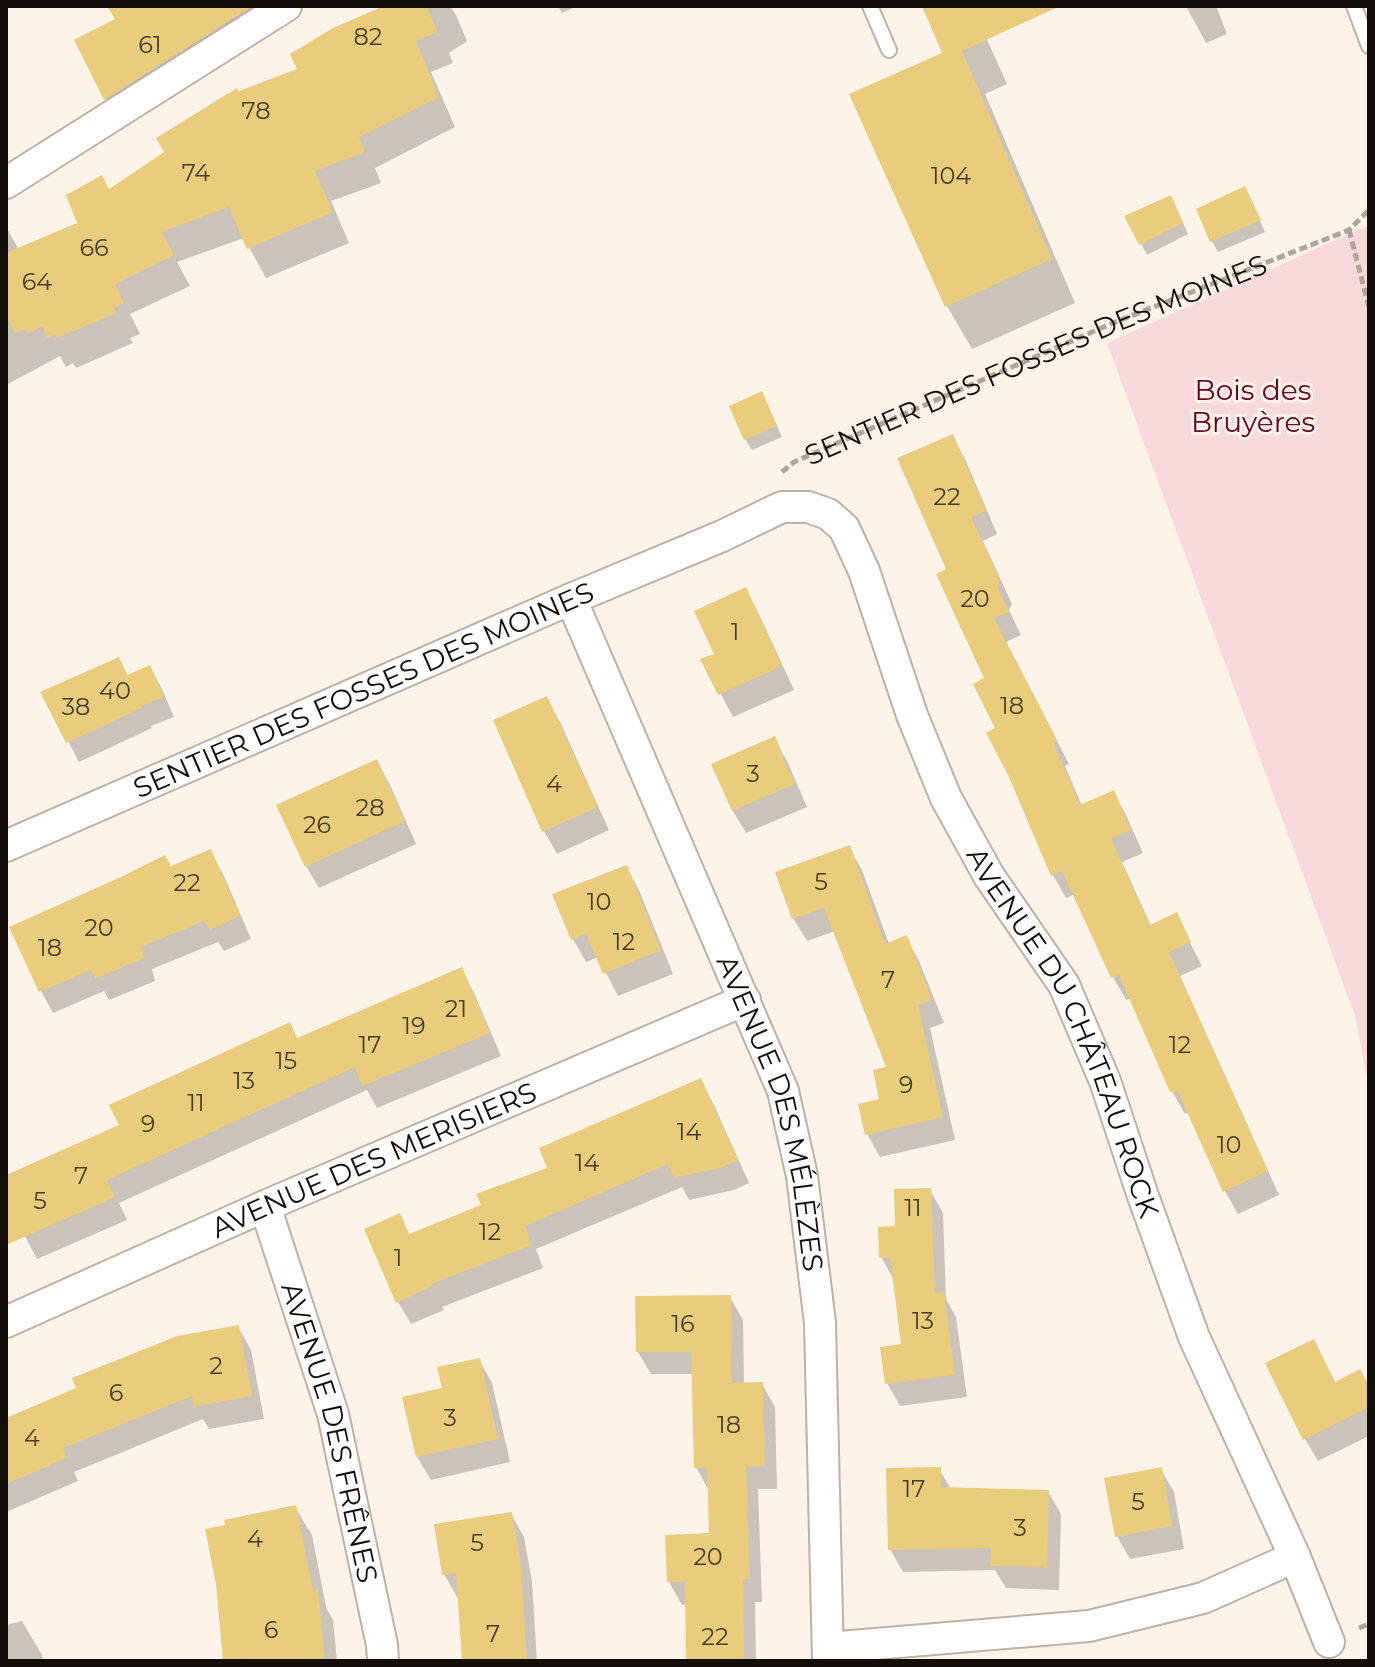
<svg xmlns="http://www.w3.org/2000/svg" width="1375" height="1667" font-family="Montserrat,sans-serif">
  <rect width="100%" height="100%" fill="#fef3e8"/>
  <polygon fill="#f8dadc" points="1369,225 1369,1089 1355,1016 1107,343"/>
  <g fill="#0003">
    <polygon points="109,6 289,6 116,116 106,99 118,20"/>
    <polygon points="389,6 450,6 456,15 467,41 449,53 453,63 431,72 455,127 375,168 381,183 331,201 349,243 266,278 244,238 177,262 190,286 130,314 140,334 130,338 133,343 76,368 73,363 66,367 60,356 6,385 6,232 8,230 19,250 80,224 109,191 166,153 238,94 300,70"/>
    <polygon points="558,6 577,6 562,13"/>
    <polygon points="924,6 972,6 1007,84 985,94 1075,303 972,349 947,306 852,95 945,54"/>
    <polygon points="1186,6 1216,6 1227,34 1206,43"/>
    <polygon points="1250,199 1265,232 1218,252 1212,241"/>
    <polygon points="1177,209 1188,234 1147,255 1127,217"/>
    <polygon points="767,404 782,437 752,450 745,439"/>
    <polygon points="952,437 965,459 997,534 983,541 1012,604 1009,610 1021,635 1006,642 1069,764 1065,766 1082,806 1113,793 1126,815 1143,853 1122,862 1151,926 1176,915 1202,966 1180,976 1279,1195 1238,1214 1225,1191 1189,1112 1185,1114 1172,1091 1131,998 1126,1000 1113,977 1075,894 1066,898 1053,875 1010,777 986,679 949,570"/>
    <polygon points="745,589 758,612 794,690 733,717 703,660 717,655"/>
    <polygon points="119,659 128,676 150,667 161,687 174,717 151,726 152,728 79,762 43,693"/>
    <polygon points="546,699 560,722 609,830 557,854 544,831 496,721"/>
    <polygon points="774,739 787,761 807,807 746,833 733,811 714,765"/>
    <polygon points="377,762 390,785 416,844 319,888 306,866"/>
    <polygon points="849,848 862,870 889,944 906,938 919,961 944,1023 930,1028 955,1140 880,1157 867,1134 882,1101 889,1069 835,931 807,941 793,918"/>
    <polygon points="210,852 223,874 251,939 224,951 218,942 152,969 155,981 109,1000 104,991 53,1013 41,991 171,868"/>
    <polygon points="626,867 639,890 673,974 618,996 598,957 586,962 573,939 555,896"/>
    <polygon points="461,970 474,993 501,1056 377,1108 367,1090 119,1203 127,1220 37,1259 6,1200 6,1177 121,1126 297,1040"/>
    <polygon points="700,1080 713,1103 749,1183 734,1190 689,1200 682,1187 536,1249 543,1268 442,1307 444,1310 411,1324 398,1302 399,1216 410,1236 484,1207"/>
    <polygon points="930,1190 943,1213 946,1299 956,1317 967,1397 900,1406 887,1383 904,1346 894,1280 881,1257"/>
    <polygon points="730,1297 743,1320 744,1384 762,1384 775,1407 777,1489 758,1489 762,1602 755,1602 756,1661 688,1661 687,1604 682,1605 669,1582 711,1535 709,1491 696,1467 694,1374 651,1374 638,1352"/>
    <polygon points="238,1327 251,1350 264,1419 209,1429 203,1419 74,1472 78,1481 6,1512 6,1420 78,1389"/>
    <polygon points="479,1360 492,1383 510,1462 431,1480 417,1457 404,1398 444,1389"/>
    <polygon points="1326,1364 1336,1384 1369,1388 1369,1436 1318,1461 1305,1439"/>
    <polygon points="939,1469 951,1489 1048,1492 1061,1514 1059,1590 1006,1588 995,1570 903,1572 890,1549"/>
    <polygon points="1161,1470 1174,1492 1184,1549 1130,1559 1117,1536"/>
    <polygon points="295,1507 312,1535 326,1607 333,1620 337,1661 225,1661 227,1526"/>
    <polygon points="511,1514 524,1537 532,1582 537,1661 464,1661 460,1597 457,1597 444,1574"/>
    <polygon points="22,1621 42,1655 43,1661 6,1661 6,1625"/>
  </g>
  <g fill="#e9cd7d">
    <polygon points="107,6 252,6 104,100 74,40 115,19"/>
    <polygon points="384,6 426,6 438,32 416,41 439,97 359,137 365,152 315,171 333,212 247,249 229,207 162,232 174,255 115,284 124,303 114,308 117,313 57,338 55,334 47,338 42,326 28,334 25,329 15,333 6,315 6,253 77,223 66,195 102,175 109,189 164,152 156,138 237,88 239,91 297,69 290,54 333,28"/>
    <polygon points="922,6 1060,6 962,51 1052,259 945,307 849,94 942,53"/>
    <polygon points="1245,186 1261,220 1210,242 1196,209"/>
    <polygon points="1171,195 1183,223 1139,245 1124,216"/>
    <polygon points="762,391 777,426 744,440 729,406"/>
    <polygon points="953,434 986,511 971,517 1000,579 997,586 1009,612 994,618 1057,740 1053,742 1080,805 1114,790 1131,830 1111,839 1150,925 1177,912 1191,942 1169,952 1268,1171 1223,1192 1177,1090 1170,1092 1119,975 1111,978 1062,871 1051,876 1009,777 986,733 995,728 973,684 984,678 936,574 946,569 897,458"/>
    <polygon points="746,587 782,666 718,695 700,659 714,654 694,611"/>
    <polygon points="119,657 127,675 150,665 164,697 141,706 142,708 66,743 40,692"/>
    <polygon points="547,696 598,807 542,832 493,720"/>
    <polygon points="775,736 795,784 732,811 711,764"/>
    <polygon points="377,759 405,821 305,867 276,805"/>
    <polygon points="850,845 885,944 907,935 932,1000 918,1005 943,1117 865,1135 858,1104 879,1099 873,1070 886,1067 824,908 792,919 775,872"/>
    <polygon points="211,849 240,916 210,930 204,921 141,947 144,958 95,979 91,970 39,992 9,927 121,877 165,855 171,866"/>
    <polygon points="627,865 661,950 603,974 586,934 571,940 552,894"/>
    <polygon points="462,967 490,1033 362,1086 355,1067 107,1180 115,1197 6,1245 6,1175 119,1125 109,1105 290,1022 297,1038"/>
    <polygon points="701,1078 738,1160 720,1168 674,1178 668,1164 525,1226 532,1245 431,1284 432,1286 396,1303 364,1229 400,1213 409,1234 481,1205 476,1194 547,1168 539,1148"/>
    <polygon points="931,1188 935,1293 944,1292 955,1375 885,1384 880,1347 901,1344 890,1257 879,1258 878,1227 895,1226 894,1189"/>
    <polygon points="731,1295 732,1383 763,1382 765,1466 746,1467 750,1579 743,1579 744,1661 686,1661 685,1582 667,1582 665,1535 709,1533 707,1468 694,1468 691,1352 636,1352 635,1296"/>
    <polygon points="239,1325 252,1396 194,1407 192,1396 63,1448 67,1458 6,1484 6,1418 76,1388 72,1378 177,1336"/>
    <polygon points="1314,1339 1335,1382 1360,1369 1369,1386 1369,1407 1303,1440 1265,1363"/>
    <polygon points="480,1358 498,1439 416,1457 402,1397 442,1388 437,1367"/>
    <polygon points="941,1467 941,1487 1049,1490 1047,1567 990,1566 991,1548 888,1550 886,1468"/>
    <polygon points="1162,1467 1172,1526 1115,1537 1104,1478"/>
    <polygon points="296,1505 313,1590 318,1589 325,1661 223,1661 216,1584 205,1529 225,1525 224,1520"/>
    <polygon points="512,1512 520,1558 527,1661 462,1661 456,1573 442,1575 434,1524"/>
  </g>
  <g fill="none" stroke-linecap="round" stroke-linejoin="round">
    <g stroke="#beb1a5" stroke-width="18">
      <g id="service">
        <polyline points="870,6 889,50"/>
        <polyline points="1354,6 1369,46"/>
      </g>
    </g>
    <g stroke="#beb1a5" stroke-width="34">
      <g id="minor">
        <polyline points="6,183 286,6"/>
        <path id="s2" d="M571 599 783 1091 802 1176 820 1323 828 1661"/>
        <path id="s3" d="M6 846 571 599 722 536 782 507H808L828 514 844 528 864 571 912 715 946 798 989 876 1064 985 1105 1081 1143 1196 1194 1337 1295 1557 1329 1642"/>
        <path id="s4" d="M265 1206 333 1414 382 1645 383 1661"/>
        <path id="s5" d="M6 1322 265 1206 745 1000"/>
        <polyline points="828,1648 1089,1626 1203,1598 1295,1557"/>
      </g>
    </g>
    <g stroke="#aea59c" stroke-width="5" stroke-dasharray="8 4" stroke-linecap="butt">
      <polyline points="1349,230 1369,307"/>
      <path id="s1" d="M782 472 794 462 1113 323 1349 230 1369 210"/>
      <polyline points="1359,1628 1369,1624"/>
    </g>
    <use href="#service" stroke="#fff" stroke-width="14"/>
    <use href="#minor" stroke="#fff" stroke-width="30"/>
  </g>
  <g text-anchor="middle" stroke-width="6" stroke-linejoin="round" paint-order="stroke">
    <g font-size="24" fill="#483e27">
      <text x="368" y="45">82</text>
      <text x="150" y="53">61</text>
      <text x="256" y="119">78</text>
      <text x="196" y="181">74</text>
      <text x="951" y="184">104</text>
      <text x="94" y="256">66</text>
      <text x="37" y="290">64</text>
      <text x="947" y="505">22</text>
      <text x="975" y="607">20</text>
      <text x="735" y="640">1</text>
      <text x="115" y="699">40</text>
      <text x="1012" y="714">18</text>
      <text x="76" y="715">38</text>
      <text x="753" y="782">3</text>
      <text x="554" y="792">4</text>
      <text x="370" y="816">28</text>
      <text x="317" y="833">26</text>
      <text x="821" y="890">5</text>
      <text x="187" y="891">22</text>
      <text x="599" y="910">10</text>
      <text x="99" y="936">20</text>
      <text x="624" y="950">12</text>
      <text x="50" y="956">18</text>
      <text x="888" y="988">7</text>
      <text x="456" y="1017">21</text>
      <text x="414" y="1034">19</text>
      <text x="370" y="1053">17</text>
      <text x="1180" y="1053">12</text>
      <text x="286" y="1069">15</text>
      <text x="244" y="1089">13</text>
      <text x="906" y="1093">9</text>
      <text x="196" y="1111">11</text>
      <text x="148" y="1132">9</text>
      <text x="689" y="1140">14</text>
      <text x="1229" y="1153">10</text>
      <text x="587" y="1171">14</text>
      <text x="81" y="1184">7</text>
      <text x="40" y="1209">5</text>
      <text x="913" y="1216">11</text>
      <text x="490" y="1240">12</text>
      <text x="398" y="1266">1</text>
      <text x="923" y="1329">13</text>
      <text x="683" y="1332">16</text>
      <text x="216" y="1374">2</text>
      <text x="116" y="1401">6</text>
      <text x="450" y="1426">3</text>
      <text x="729" y="1433">18</text>
      <text x="32" y="1446">4</text>
      <text x="914" y="1497">17</text>
      <text x="1138" y="1510">5</text>
      <text x="1020" y="1536">3</text>
      <text x="255" y="1547">4</text>
      <text x="477" y="1551">5</text>
      <text x="708" y="1565">20</text>
      <text x="271" y="1638">6</text>
      <text x="493" y="1642">7</text>
      <text x="715" y="1645">22</text>
    </g>
    <g font-size="28" fill="#130e0a" stroke="#fef3e8">
      <text dy="10" stroke="none"><textPath href="#s1" startOffset="278">SENTIER DES FOSSES DES MOINES</textPath></text>
      <text dy="10" stroke="none"><textPath href="#s3" startOffset="390">SENTIER DES FOSSES DES MOINES</textPath></text>
      <text dy="10" stroke="none"><textPath href="#s3" startOffset="1468">AVENUE DU CHÂTEAU ROCK</textPath></text>
      <text dy="10" stroke="none"><textPath href="#s2" startOffset="554">AVENUE DES MÉLÈZES</textPath></text>
      <text dy="10" stroke="none"><textPath href="#s5" startOffset="402">AVENUE DES MERISIERS</textPath></text>
      <text dy="10" stroke="none"><textPath href="#s4" startOffset="236">AVENUE DES FRÊNES</textPath></text>
    </g>
    <g font-size="28" fill="#6c0123" stroke="#fef3e8">
      <text x="1253" y="400">Bois des<tspan x="1253" dy="32">Bruyères</tspan></text>
    </g>
  </g>
  <rect width="1375" height="1667" fill="none" stroke="#130e0a" stroke-width="16"/>
</svg>
